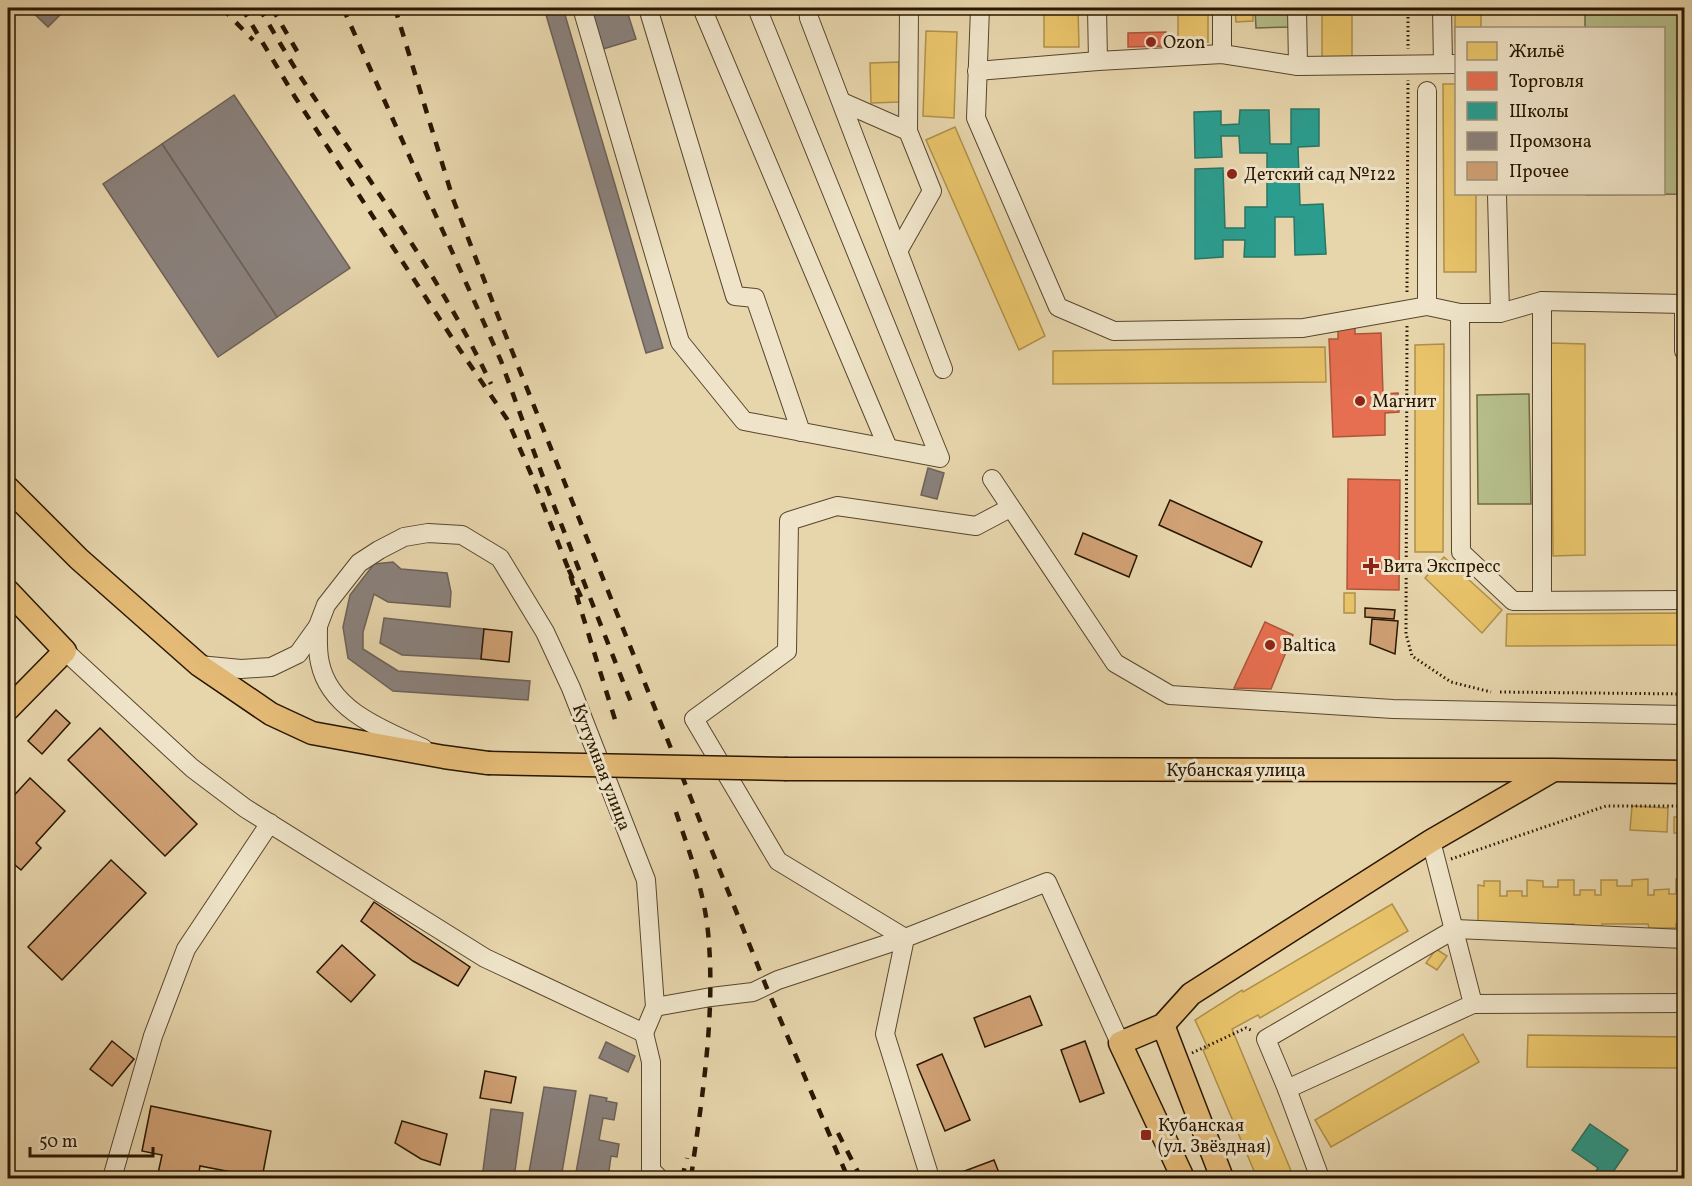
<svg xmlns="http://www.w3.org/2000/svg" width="1692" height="1186" font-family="Vollkorn,serif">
  <rect width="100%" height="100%" fill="#e7d5ac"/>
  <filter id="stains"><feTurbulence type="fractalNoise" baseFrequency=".00333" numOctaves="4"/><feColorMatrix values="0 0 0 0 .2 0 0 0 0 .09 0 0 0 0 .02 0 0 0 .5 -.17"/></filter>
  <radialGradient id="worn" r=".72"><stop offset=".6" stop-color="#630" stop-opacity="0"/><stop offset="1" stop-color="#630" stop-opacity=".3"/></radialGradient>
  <g fill="#b5bd8a" stroke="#6f6a46" stroke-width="1.5">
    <polygon points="1255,8 1291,8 1291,27 1256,28"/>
    <polygon points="1585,8 1683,8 1684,194 1586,195 1586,194 1664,194 1664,28 1585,28"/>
    <polygon points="1529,394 1531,504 1478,504 1477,395"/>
  </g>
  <g fill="#e9c46a" stroke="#af904a" stroke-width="1.5">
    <polygon points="1044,8 1078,8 1079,47 1044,47"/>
    <polygon points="1178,8 1208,8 1208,42 1178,43"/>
    <polygon points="1235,8 1253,8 1253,21 1236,22"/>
    <rect x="1322" y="8" width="30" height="51"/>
    <polygon points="1455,8 1481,8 1481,28 1456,28 1456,43 1455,43"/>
    <polygon points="926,31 957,32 954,118 923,116"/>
    <polygon points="899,62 900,102 871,103 870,63"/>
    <polygon points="1443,84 1456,84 1456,194 1476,194 1476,272 1444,272"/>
    <polygon points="955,127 1045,336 1019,350 926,140"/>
    <polygon points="1551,343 1585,344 1585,555 1553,556"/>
    <polygon points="1444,344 1443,552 1415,552 1415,345"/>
    <polygon points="1325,347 1326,382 1053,384 1053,351"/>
    <polygon points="1444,557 1502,610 1482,633 1425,578"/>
    <rect x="1344" y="593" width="11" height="20"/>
    <polygon points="1684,613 1684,645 1506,646 1507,614"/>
    <polygon points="1632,806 1668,808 1667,832 1630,830"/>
    <rect x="1674" y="817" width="10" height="16"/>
    <polygon points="1648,879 1648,895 1654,895 1654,890 1669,889 1669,894 1676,894 1676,879 1684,879 1684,924 1676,924 1676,928 1649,928 1648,924 1602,924 1602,929 1575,929 1574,924 1478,925 1478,885 1484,886 1484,881 1500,881 1500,896 1507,896 1507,891 1522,891 1522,896 1527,896 1527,880 1543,881 1543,887 1558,887 1558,880 1574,880 1574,895 1580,895 1580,890 1595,890 1595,895 1601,895 1601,880 1617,880 1617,886 1632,886 1632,880"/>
    <polygon points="1392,904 1408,931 1260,1018 1258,1015 1232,1029 1294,1178 1257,1178 1203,1050 1208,1048 1195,1020 1242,990 1243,992"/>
    <polygon points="1436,949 1447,956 1437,970 1426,963"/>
    <polygon points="1463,1034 1479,1062 1331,1147 1315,1120"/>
    <polygon points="1528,1035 1684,1037 1684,1068 1527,1067"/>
  </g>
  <g fill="#e76f51" stroke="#ae5539" stroke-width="1.5">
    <polygon points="1166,32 1166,46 1128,47 1128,33"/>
    <polygon points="1338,327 1355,327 1355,334 1381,333 1383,394 1398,393 1399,412 1385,413 1385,435 1333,437 1329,339 1338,339"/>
    <polygon points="1348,479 1400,480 1399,590 1347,589"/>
    <polygon points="1265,622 1293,635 1271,689 1234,688"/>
  </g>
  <g fill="#2a9d8f" stroke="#2a7564" stroke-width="1.5">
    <polygon points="1291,109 1319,109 1319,146 1298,147 1300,205 1323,204 1326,254 1295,255 1294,217 1275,217 1275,257 1244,257 1245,240 1223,240 1223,257 1195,259 1195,169 1223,168 1225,228 1245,228 1245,207 1267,207 1267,153 1240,153 1239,136 1221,136 1222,157 1195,158 1194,112 1221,111 1221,125 1239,124 1240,110 1269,110 1270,144 1291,144"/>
    <polygon points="1590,1124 1628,1150 1609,1178 1591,1178 1598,1168 1572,1150"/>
  </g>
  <g fill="#8a817c" stroke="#6d6157" stroke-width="1.5">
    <polygon points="28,8 67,8 48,27"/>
    <polygon points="544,8 563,8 663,348 646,353"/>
    <polygon points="590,8 626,8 636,39 603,49"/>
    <polygon points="234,95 350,268 277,317 162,144"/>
    <polygon points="162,144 277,317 218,357 103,184"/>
    <polygon points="928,468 944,473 937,499 921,495"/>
    <polygon points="393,562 401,569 447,573 451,592 450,607 388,602 374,594 363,632 363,649 398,671 530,681 528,700 393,691 348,658 343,627 350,595 374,564"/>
    <polygon points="384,618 484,629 481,659 402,655 380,643"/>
    <polygon points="606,1042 635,1056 628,1072 599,1058"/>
    <polygon points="544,1087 576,1091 561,1178 528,1178"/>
    <polygon points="590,1095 607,1098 606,1101 617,1103 614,1120 603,1118 599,1140 619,1144 617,1157 611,1156 608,1178 575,1178"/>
    <polygon points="491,1109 523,1113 514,1178 482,1178"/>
  </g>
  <g fill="#d0a175" stroke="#291701" stroke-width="1.5">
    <polygon points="1170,500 1262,542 1251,567 1159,525"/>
    <polygon points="1083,533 1137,556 1129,577 1075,554"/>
    <polygon points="1365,608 1395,610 1394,619 1365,617"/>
    <polygon points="1372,619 1398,621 1395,654 1370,644"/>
    <polygon points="484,629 512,632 509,662 481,659"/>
    <polygon points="56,710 70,723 42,754 28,741"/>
    <polygon points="100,728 197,824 165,856 68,760"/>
    <polygon points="30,778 65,811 36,843 41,848 21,870 15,865 8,872 8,802"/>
    <polygon points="111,860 146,893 62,980 28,947"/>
    <polygon points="374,902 470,967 458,986 413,961 361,921"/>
    <polygon points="342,945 375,975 351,1002 317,972"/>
    <polygon points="1030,996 1042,1025 985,1047 974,1018"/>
    <polygon points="112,1041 134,1059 112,1086 90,1069"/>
    <polygon points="1085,1041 1104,1093 1080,1102 1061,1050"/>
    <polygon points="942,1054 970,1120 945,1131 917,1065"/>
    <polygon points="485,1071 516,1077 511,1103 480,1098"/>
    <polygon points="151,1106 271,1131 262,1178 200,1166 198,1178 157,1178 162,1155 142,1151"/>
    <polygon points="402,1121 447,1134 440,1165 421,1159 395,1143"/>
    <polygon points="994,1160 1001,1178 964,1178 962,1172"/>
  </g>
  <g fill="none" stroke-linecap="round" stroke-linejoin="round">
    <g stroke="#58462c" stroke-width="20">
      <g id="minor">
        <polyline points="582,8 680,342 744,421 940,458 757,8"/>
        <polyline points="648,8 735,296 755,298 801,432"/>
        <polyline points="702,8 888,448"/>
        <polyline points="808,8 809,18 943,369"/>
        <polyline points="980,8 976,118 1058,307 1114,331 1303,328 1427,306 1460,313 1500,313 1542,301 1684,304"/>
        <polyline points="1097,8 1098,61"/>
        <polyline points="1297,8 1298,66"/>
        <polyline points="1442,8 1443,64"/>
        <polyline points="1222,54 1222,8"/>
        <polyline points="977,71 1098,61 1222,54 1298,66 1456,64"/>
        <polyline points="1427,91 1427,306"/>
        <polyline points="842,102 908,131 932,191 898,251"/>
        <polyline points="908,131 909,8"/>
        <polyline points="1497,194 1500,313"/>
        <polyline points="1542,301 1542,601"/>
        <polyline points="1684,304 1684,351"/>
        <polyline points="1460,313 1461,552 1513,601 1684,600"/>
        <polyline points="992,479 1115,663 1170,695 1393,709 1684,715"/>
        <path d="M318 626C318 638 317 651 320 663 330 711 384 730 423 748"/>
        <polyline points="65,651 192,768 245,808 485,958 644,1033"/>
        <polyline points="199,665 241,669 271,667 298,654 318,626 326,605 359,563 379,550 404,537 428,533 462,535 500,558 545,632 571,688 646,880 655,1007 644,1033"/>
        <polyline points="905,938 778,861 694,719 787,651 789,521 837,506 976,526 1010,508"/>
        <polyline points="1473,1004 1684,1003"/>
        <polyline points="655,1007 711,997 753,992 778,980 905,938"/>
        <polyline points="644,1033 651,1062 651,1170 659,1178"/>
        <polyline points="1287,1089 1473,1004 1431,841"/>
        <polyline points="112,1178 153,1036 186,949 270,823"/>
        <polyline points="930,1178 885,1034 905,938 1047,882 1120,1043"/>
        <polyline points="1320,1178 1287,1089 1266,1039 1455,929 1684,939"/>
      </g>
    </g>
    <g stroke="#291701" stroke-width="25">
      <g id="major">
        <polyline points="8,488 79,559 199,665 271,714 312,733 444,757 488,763"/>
        <polyline points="8,591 65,651 8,709"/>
        <polyline points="787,769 1553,770 1684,772"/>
        <polyline points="1163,1025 1222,1178"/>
        <polyline points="1183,1178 1120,1043 1163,1025 1191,994 1431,841 1552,771"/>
      </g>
    </g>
    <g stroke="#291701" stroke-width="3" stroke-dasharray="1.5 3" stroke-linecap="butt">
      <polyline points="1408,8 1408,49"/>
      <polyline points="1407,292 1408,80"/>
      <polyline points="1407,326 1406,634 1412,656 1451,682 1491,692"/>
      <polyline points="1500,692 1684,694"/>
      <polyline points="1451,859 1606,806 1684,806"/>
      <polyline points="1192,1053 1246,1028 1251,1030"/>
    </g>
    <use href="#minor" stroke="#efe4c9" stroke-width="18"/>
    <use href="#major" stroke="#e4ba76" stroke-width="22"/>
    <g stroke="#291701" stroke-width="4.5" stroke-dasharray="10 10" stroke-linecap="butt">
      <polyline points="222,8 253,40"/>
      <polyline points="242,8 295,97 460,350 507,419 531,474 568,568"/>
      <path d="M259 8C274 32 288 58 304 82 369 181 440 276 491 384"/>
      <polyline points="272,8 301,58"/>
      <polyline points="343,8 501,361 547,488 631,702"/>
      <polyline points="395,8 453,199 498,316 766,986 848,1178"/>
      <polyline points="581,597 568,568 617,726"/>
      <path d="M676 812C689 851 704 891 708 932 716 1014 702 1097 691 1178"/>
      <polyline points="838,1133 861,1178"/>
      <polyline points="682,1178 687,1158"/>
    </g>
    <g stroke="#291701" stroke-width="25" stroke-linecap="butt">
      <polyline id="major-bridge" points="488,763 787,769"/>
    </g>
    <use href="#major-bridge" stroke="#e4ba76" stroke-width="22"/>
  </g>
  <g fill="#8f2418" stroke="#efe4c9" stroke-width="2">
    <circle cx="1151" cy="42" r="6"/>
    <circle cx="1232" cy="174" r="6"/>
    <circle cx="1360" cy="401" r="6"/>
    <path d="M1368 557h6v6h6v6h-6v6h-6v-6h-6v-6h6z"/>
    <circle cx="1270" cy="645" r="6"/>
    <rect x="1140" y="1129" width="12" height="12" rx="3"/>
  </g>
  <g text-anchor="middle" stroke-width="6" stroke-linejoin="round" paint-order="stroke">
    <g font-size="18" fill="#291701" stroke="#efe4c9" text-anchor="start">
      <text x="1163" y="48">Ozon</text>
      <text x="1244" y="180">Детский сад №122</text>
      <text x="1372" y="407">Магнит</text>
      <text x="1383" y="572">Вита Экспресс</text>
      <text x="1282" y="651">Baltica</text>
      <text x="1158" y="1131">Кубанская<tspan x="1158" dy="21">(ул. Звёздная)</tspan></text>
    </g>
    <g font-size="18" fill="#291701" stroke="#efe4c9">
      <text transform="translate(602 767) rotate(69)" y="6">Кутумная улица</text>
      <text x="1236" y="776">Кубанская улица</text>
    </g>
  </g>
  <rect width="1692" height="1186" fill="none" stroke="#e7d5ac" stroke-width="30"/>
  <rect x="9" y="9" width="1674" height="1168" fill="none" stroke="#291701" stroke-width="3"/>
  <rect x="15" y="15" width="1662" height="1156" fill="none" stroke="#291701" stroke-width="1.5"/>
  <rect x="1455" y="27" width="210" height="168" fill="#efe4c9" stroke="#a09279" stroke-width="1.5"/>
  <rect x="1467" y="42" width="30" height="18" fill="#e9c46a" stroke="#a09279" stroke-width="1.5"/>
  <text x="1509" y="57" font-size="18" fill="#291701">Жильё</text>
  <rect x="1467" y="72" width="30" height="18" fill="#e76f51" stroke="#a09279" stroke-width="1.5"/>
  <text x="1509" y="87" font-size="18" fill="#291701">Торговля</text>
  <rect x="1467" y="102" width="30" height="18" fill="#2a9d8f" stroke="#a09279" stroke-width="1.5"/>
  <text x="1509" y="117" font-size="18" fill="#291701">Школы</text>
  <rect x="1467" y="132" width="30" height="18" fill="#8a817c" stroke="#a09279" stroke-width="1.5"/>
  <text x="1509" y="147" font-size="18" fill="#291701">Промзона</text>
  <rect x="1467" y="162" width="30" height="18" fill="#d0a175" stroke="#a09279" stroke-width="1.5"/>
  <text x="1509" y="177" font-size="18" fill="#291701">Прочее</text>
  <path d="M30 1147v9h123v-9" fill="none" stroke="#291701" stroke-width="3"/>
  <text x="39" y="1147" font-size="18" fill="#291701" stroke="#efe4c9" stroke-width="4.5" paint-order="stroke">50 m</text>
  <rect width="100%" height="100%" filter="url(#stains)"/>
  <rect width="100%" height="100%" fill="url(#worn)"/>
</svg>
